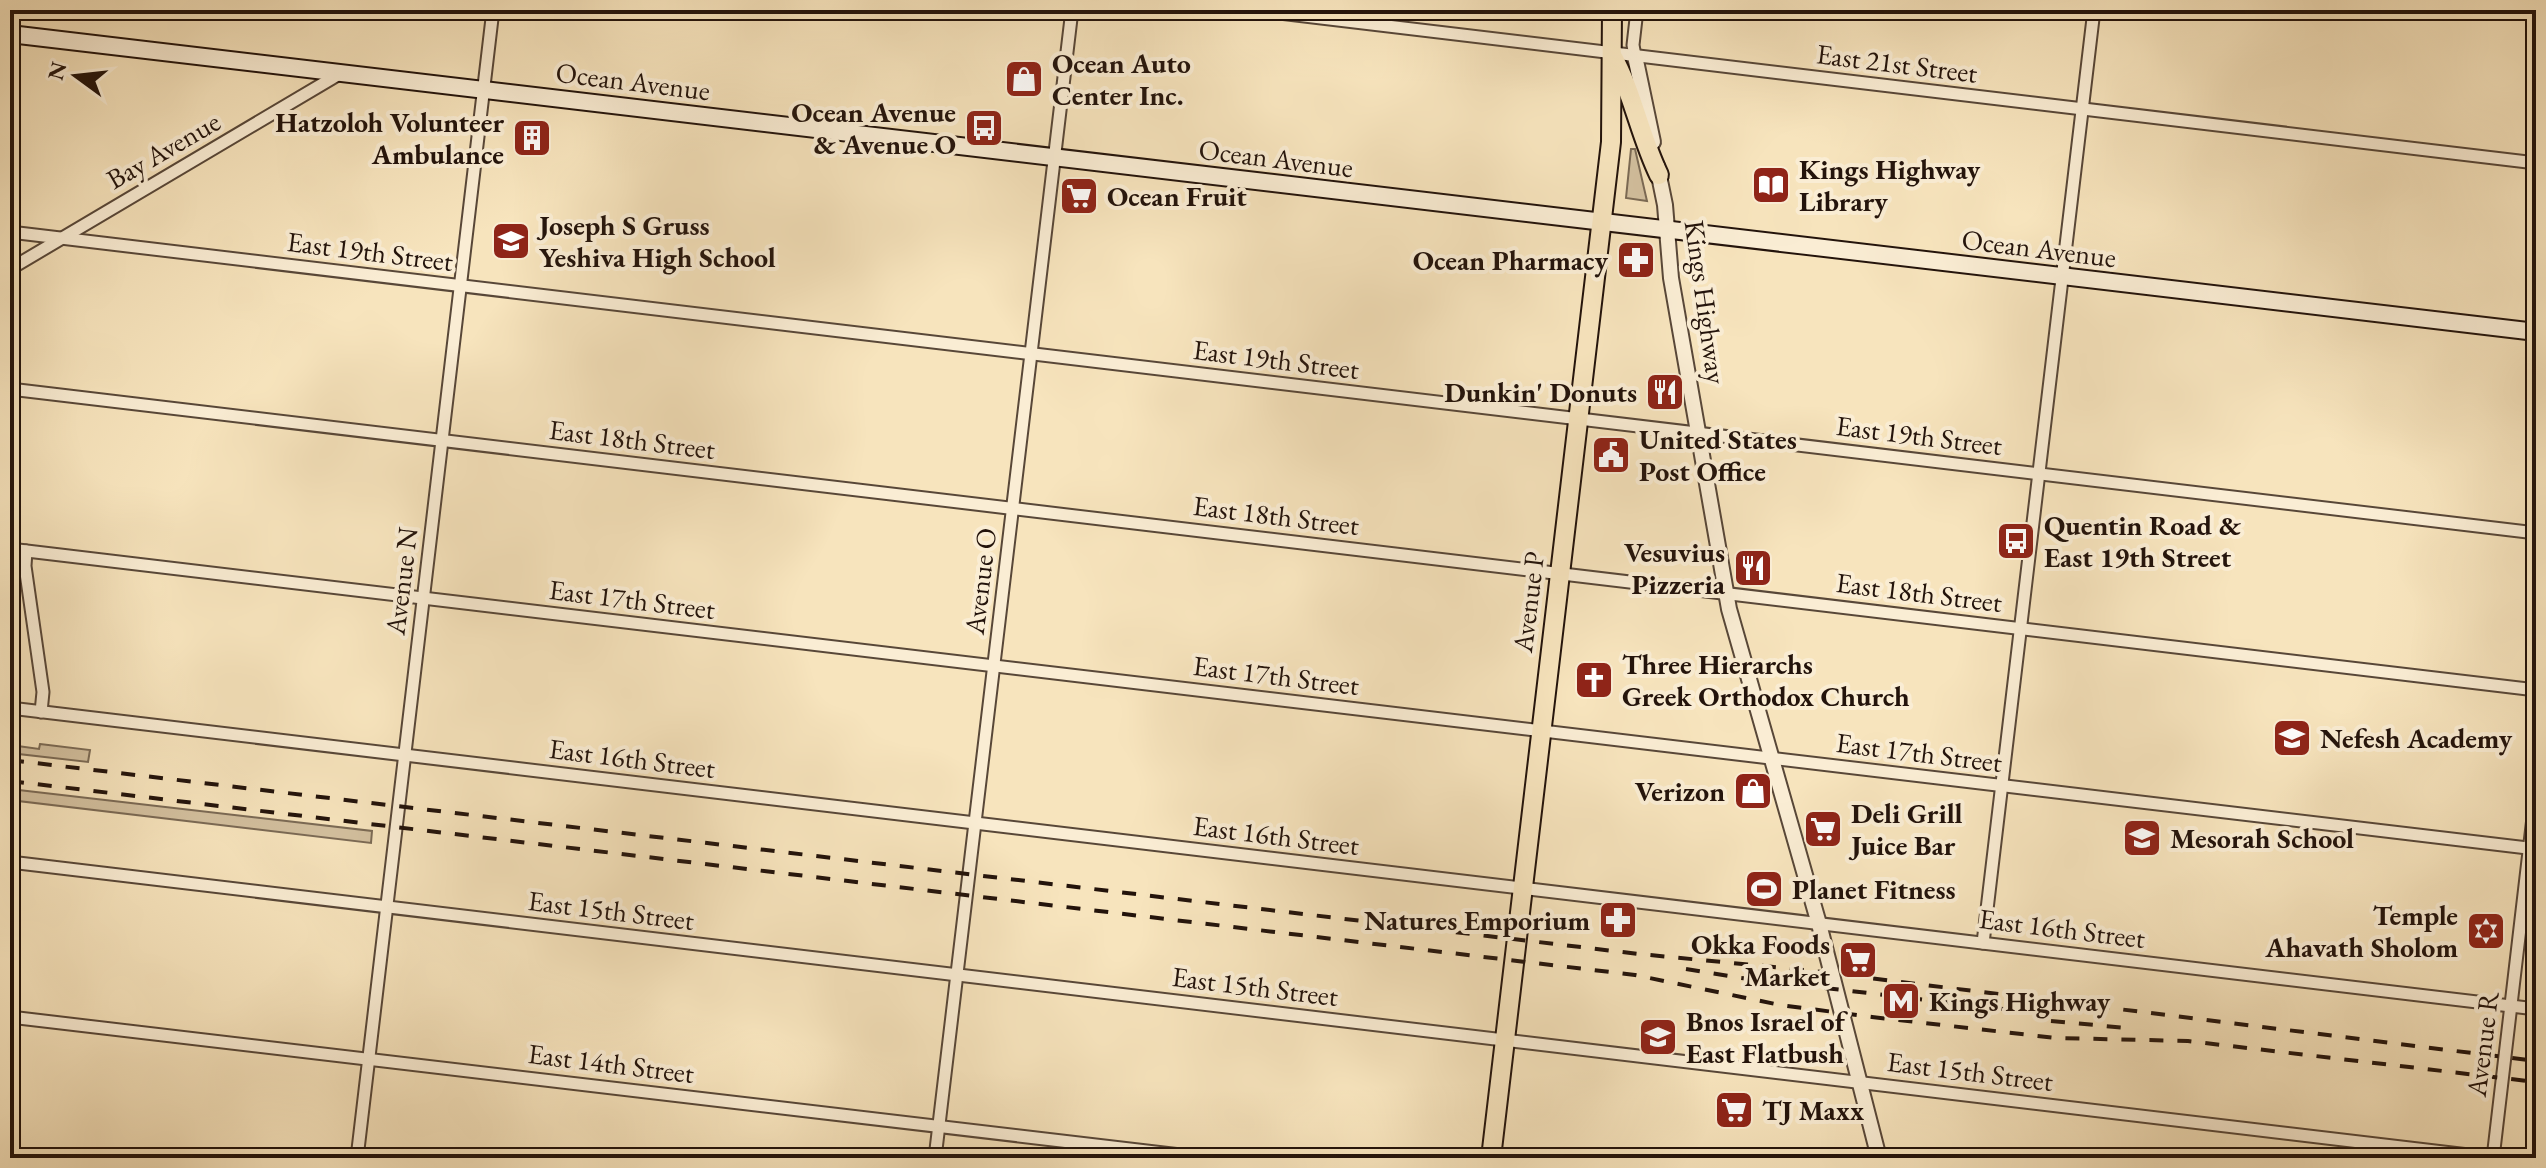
<svg xmlns="http://www.w3.org/2000/svg" width="2546" height="1168" font-family="'EB Garamond',serif">
  <rect width="100%" height="100%" fill="#f7e4bd"/>
  <filter id="stains"><feTurbulence type="fractalNoise" baseFrequency=".0025" numOctaves="4"/><feColorMatrix values="0 0 0 0 .2 0 0 0 0 .09 0 0 0 0 .02 0 0 0 .5 -.17"/></filter>
  <radialGradient id="worn" r=".72"><stop offset=".6" stop-color="#630" stop-opacity="0"/><stop offset="1" stop-color="#630" stop-opacity=".3"/></radialGradient>
  <g fill="#d3c09f" stroke="#7b6a55" stroke-width="2">
    <polygon points="1631,149 1635,149 1647,201 1626,198"/>
    <polygon points="40,744 90,750 88,762 10,753 10,745 39,749"/>
    <polygon points="10,789 372,831 371,843 10,800"/>
  </g>
  <g fill="none" stroke-linecap="round" stroke-linejoin="round">
    <g stroke="#584738" stroke-width="15">
      <g id="minor">
        <polyline points="1253,10 2536,163"/>
        <polyline points="1635,56 1633,45 1637,10"/>
        <polyline points="10,232 2536,533"/>
        <polyline points="10,269 341,73"/>
        <polyline points="10,389 2536,690"/>
        <polyline points="10,549 2536,849"/>
        <polyline points="26,551 25,566 43,692 41,712"/>
        <polyline points="10,708 2536,1009"/>
        <polyline points="10,862 2494,1158"/>
        <polyline points="1983,943 2094,10"/>
        <polyline points="10,1017 1206,1158"/>
        <polyline points="357,1158 493,10"/>
        <polyline points="935,1158 1072,10"/>
        <polyline points="2493,1158 2536,792"/>
      </g>
    </g>
    <g stroke="#584738" stroke-width="18">
      <g id="tertiary">
        <polyline points="1635,56 1653,142"/>
        <polyline points="1657,166 1665,205 1671,278 1729,609 1819,924 1879,1158"/>
      </g>
    </g>
    <g stroke="#23130b" stroke-width="20">
      <polyline id="secondary" points="10,34 2536,332"/>
    </g>
    <g stroke="#23130b" stroke-width="22">
      <g id="primary">
        <path d="M1612 55C1633 93 1640 136 1659 175"/>
        <polyline points="1491,1158 1611,142 1612,10"/>
      </g>
    </g>
    <use href="#minor" stroke="#faedd4" stroke-width="11"/>
    <use href="#tertiary" stroke="#faedd4" stroke-width="14"/>
    <use href="#secondary" stroke="#faedd4" stroke-width="16"/>
    <use href="#primary" stroke="#f7e4bd" stroke-width="18"/>
    <g stroke="#23130b" stroke-width="4" stroke-dasharray="14 14" stroke-linecap="butt">
      <polyline points="10,760 1639,954 1805,970 2536,1061"/>
      <polyline points="10,781 1635,975 1780,1005 1872,1017 2056,1038 2188,1041 2536,1082"/>
      <polyline points="1686,969 1741,978 2020,1011"/>
      <polyline points="2051,1021 2127,1028"/>
    </g>
  </g>
  <defs>
    <g id="shop-square" transform="scale(2)"><rect x="-9" y="-9" width="18" height="18" rx="4" fill="#8f2418" stroke="#faedd4"/><path d="M-5-2.5h2.3a2.7 3.5 0 0 1 5.4 0H5L5.5 6h-11ZM-1.5-2.5h3a1.5 2.3 0 0 0-3 0Z" fill="#fff"/></g>
    <g id="bus-square" transform="scale(2)"><rect x="-9" y="-9" width="18" height="18" rx="4" fill="#8f2418" stroke="#faedd4"/><path d="M-5-6H5V4H4V6H2V4H-2V6H-4V4H-5ZM-3.5-4V0h7V-4ZM-3.5 1.2v1.5H-2V1.2ZM2 1.2v1.5H3.5V1.2Z" fill="#fff"/></g>
    <g id="building-square" transform="scale(2)"><rect x="-9" y="-9" width="18" height="18" rx="4" fill="#8f2418" stroke="#faedd4"/><path d="M-4-6H4V6H1V3H-1V6H-4ZM-2.5-4.3h1.7v1.8h-1.7ZM.8-4.3h1.7v1.8H.8ZM-2.5-1h1.7V.8h-1.7ZM.8-1h1.7V.8H.8Z" fill="#fff"/></g>
    <g id="library-square" transform="scale(2)"><rect x="-9" y="-9" width="18" height="18" rx="4" fill="#8f2418" stroke="#faedd4"/><path d="M-6-4Q-3-5.5-.7-3.5V5Q-3 3-6 4ZM6-4Q3-5.5 .7-3.5V5Q3 3 6 4Z" fill="#fff"/></g>
    <g id="supermarket-square" transform="scale(2)"><rect x="-9" y="-9" width="18" height="18" rx="4" fill="#8f2418" stroke="#faedd4"/><path d="M-6-5.5h2.5l.6 2H6L4.5 2H-2.5L-4.4-4H-6ZM-1.5 3.2a1.3 1.3 0 1 0 .1 0ZM3 3.2a1.3 1.3 0 1 0 .1 0Z" fill="#fff"/></g>
    <g id="school-square" transform="scale(2)"><rect x="-9" y="-9" width="18" height="18" rx="4" fill="#8f2418" stroke="#faedd4"/><path d="M0-5L7-2L0 1L-7-2ZM-4 1L0 2.5L4 1V4Q0 6-4 4Z" fill="#fff"/></g>
    <g id="pharmacy-square" transform="scale(2)"><rect x="-9" y="-9" width="18" height="18" rx="4" fill="#8f2418" stroke="#faedd4"/><path d="M-2-6h4v4h4v4h-4v4h-4v-4h-4v-4h4Z" fill="#fff"/></g>
    <g id="restaurant-square" transform="scale(2)"><rect x="-9" y="-9" width="18" height="18" rx="4" fill="#8f2418" stroke="#faedd4"/><path d="M-5-6h1v4h1v-4h1v4h1v-4h1v5L-1.5 .5V6h-2V.5L-5-1ZM5-6V6H3V1.5H1.5Q1.5-4 5-6Z" fill="#fff"/></g>
    <g id="civic-square" transform="scale(2)"><rect x="-9" y="-9" width="18" height="18" rx="4" fill="#8f2418" stroke="#faedd4"/><path d="M-.6-6.5H3V-4.5H.6V-3L4-1V1h2V6H-6V1h2V-1L-.6-3ZM-1.2 2.5V6h2.4V2.5Z" fill="#fff"/></g>
    <g id="church-square" transform="scale(2)"><rect x="-9" y="-9" width="18" height="18" rx="4" fill="#8f2418" stroke="#faedd4"/><path d="M-1.2-6h2.4v3.5h3.3v2.4h-3.3V6h-2.4V-.1h-3.3v-2.4h3.3Z" fill="#fff"/></g>
    <g id="stadium-square" transform="scale(2)"><rect x="-9" y="-9" width="18" height="18" rx="4" fill="#8f2418" stroke="#faedd4"/><path d="M0-5a6.5 5 0 1 0 0 10a6.5 5 0 1 0 0-10ZM-3.5-1.8h7v3.6h-7Z" fill="#fff"/></g>
    <g id="synagogue-square" transform="scale(2)"><rect x="-9" y="-9" width="18" height="18" rx="4" fill="#8f2418" stroke="#faedd4"/><path d="M0-6.5L5.6 3.2H-5.6ZM0 6.5L5.6-3.2H-5.6Z" fill="#fff"/></g>
    <g id="metro-square" transform="scale(2)"><rect x="-9" y="-9" width="18" height="18" rx="4" fill="#8f2418" stroke="#faedd4"/><path d="M-5.5 5V-5H-3L0 0L3-5H5.5V5H3V-.5L0 4L-3-.5V5Z" fill="#fff"/></g>
  </defs>
  <g fill-rule="evenodd">
    <use href="#shop-square" x="1024" y="79"/>
    <use href="#bus-square" x="984" y="128"/>
    <use href="#building-square" x="532" y="138"/>
    <use href="#library-square" x="1771" y="185"/>
    <use href="#supermarket-square" x="1079" y="196"/>
    <use href="#school-square" x="511" y="241"/>
    <use href="#pharmacy-square" x="1636" y="260"/>
    <use href="#restaurant-square" x="1665" y="392"/>
    <use href="#civic-square" x="1611" y="455"/>
    <use href="#bus-square" x="2016" y="541"/>
    <use href="#restaurant-square" x="1753" y="568"/>
    <use href="#church-square" x="1594" y="680"/>
    <use href="#school-square" x="2292" y="738"/>
    <use href="#shop-square" x="1753" y="791"/>
    <use href="#supermarket-square" x="1823" y="829"/>
    <use href="#school-square" x="2142" y="838"/>
    <use href="#stadium-square" x="1764" y="889"/>
    <use href="#pharmacy-square" x="1618" y="920"/>
    <use href="#synagogue-square" x="2486" y="931"/>
    <use href="#supermarket-square" x="1858" y="960"/>
    <use href="#metro-square" x="1901" y="1001"/>
    <use href="#school-square" x="1658" y="1037"/>
    <use href="#supermarket-square" x="1734" y="1110"/>
  </g>
  <g text-anchor="middle" stroke-width="8" stroke-linejoin="round" paint-order="stroke">
    <g font-size="28" font-weight="bold" fill="#23130b" stroke="#faedd4" text-anchor="start">
      <text x="1052" y="73">Ocean Auto<tspan x="1052" dy="32">Center Inc.</tspan></text>
      <text x="956" y="122" text-anchor="end">Ocean Avenue<tspan x="956" dy="32">&amp; Avenue O</tspan></text>
      <text x="504" y="132" text-anchor="end">Hatzoloh Volunteer<tspan x="504" dy="32">Ambulance</tspan></text>
      <text x="1799" y="179">Kings Highway<tspan x="1799" dy="32">Library</tspan></text>
      <text x="1107" y="206">Ocean Fruit</text>
      <text x="539" y="235">Joseph S Gruss<tspan x="539" dy="32">Yeshiva High School</tspan></text>
      <text x="1608" y="270" text-anchor="end">Ocean Pharmacy</text>
      <text x="1637" y="402" text-anchor="end">Dunkin' Donuts</text>
      <text x="1639" y="449">United States<tspan x="1639" dy="32">Post Office</tspan></text>
      <text x="2044" y="535">Quentin Road &amp;<tspan x="2044" dy="32">East 19th Street</tspan></text>
      <text x="1725" y="562" text-anchor="end">Vesuvius<tspan x="1725" dy="32">Pizzeria</tspan></text>
      <text x="1622" y="674">Three Hierarchs<tspan x="1622" dy="32">Greek Orthodox Church</tspan></text>
      <text x="2320" y="748">Nefesh Academy</text>
      <text x="1725" y="801" text-anchor="end">Verizon</text>
      <text x="1851" y="823">Deli Grill<tspan x="1851" dy="32">Juice Bar</tspan></text>
      <text x="2170" y="848">Mesorah School</text>
      <text x="1792" y="899">Planet Fitness</text>
      <text x="2458" y="925" text-anchor="end">Temple<tspan x="2458" dy="32">Ahavath Sholom</tspan></text>
      <text x="1590" y="930" text-anchor="end">Natures Emporium</text>
      <text x="1830" y="954" text-anchor="end">Okka Foods<tspan x="1830" dy="32">Market</tspan></text>
      <text x="1929" y="1011">Kings Highway</text>
      <text x="1686" y="1031">Bnos Israel of<tspan x="1686" dy="32">East Flatbush</tspan></text>
      <text x="1762" y="1120">TJ Maxx</text>
    </g>
    <g font-size="28" fill="#23130b" stroke="#faedd4">
      <text transform="translate(1897 63) rotate(7)" y="10">East 21st Street</text>
      <text transform="translate(633 81) rotate(7)" y="10">Ocean Avenue</text>
      <text transform="translate(163 150) rotate(-30)" y="10">Bay Avenue</text>
      <text transform="translate(1276 158) rotate(7)" y="10">Ocean Avenue</text>
      <text transform="translate(2039 248) rotate(7)" y="10">Ocean Avenue</text>
      <text transform="translate(370 251) rotate(7)" y="10">East 19th Street</text>
      <text transform="translate(1706 302) rotate(82)" y="10">Kings Highway</text>
      <text transform="translate(1276 359) rotate(7)" y="10">East 19th Street</text>
      <text transform="translate(1919 435) rotate(7)" y="10">East 19th Street</text>
      <text transform="translate(632 439) rotate(7)" y="10">East 18th Street</text>
      <text transform="translate(1276 515) rotate(7)" y="10">East 18th Street</text>
      <text transform="translate(401 581) rotate(-83)" y="10">Avenue N</text>
      <text transform="translate(980 581) rotate(-83)" y="10">Avenue O</text>
      <text transform="translate(1919 592) rotate(7)" y="10">East 18th Street</text>
      <text transform="translate(632 599) rotate(7)" y="10">East 17th Street</text>
      <text transform="translate(1528 602) rotate(-83)" y="10">Avenue P</text>
      <text transform="translate(1276 675) rotate(7)" y="10">East 17th Street</text>
      <text transform="translate(1919 752) rotate(7)" y="10">East 17th Street</text>
      <text transform="translate(632 758) rotate(7)" y="10">East 16th Street</text>
      <text transform="translate(1276 835) rotate(7)" y="10">East 16th Street</text>
      <text transform="translate(611 910) rotate(7)" y="10">East 15th Street</text>
      <text transform="translate(2062 928) rotate(7)" y="10">East 16th Street</text>
      <text transform="translate(1255 986) rotate(7)" y="10">East 15th Street</text>
      <text transform="translate(2482 1044) rotate(-83)" y="10">Avenue R</text>
      <text transform="translate(611 1063) rotate(7)" y="10">East 14th Street</text>
      <text transform="translate(1970 1071) rotate(7)" y="10">East 15th Street</text>
    </g>
  </g>
  <rect width="2546" height="1168" fill="none" stroke="#f7e4bd" stroke-width="40"/>
  <rect x="12" y="12" width="2522" height="1144" fill="none" stroke="#23130b" stroke-width="4"/>
  <rect x="20" y="20" width="2506" height="1128" fill="none" stroke="#23130b" stroke-width="2"/>
  <g transform="translate(76 76) rotate(285)" stroke="#faedd4" stroke-width="6" paint-order="stroke">
  <path d="M0-6L14 30L0 20L-14 30Z" fill="#23130b"/>
  <text y="-12" font-size="22" font-weight="bold" text-anchor="middle" fill="#23130b">N</text>
  </g>
  <rect width="100%" height="100%" filter="url(#stains)"/>
  <rect width="100%" height="100%" fill="url(#worn)"/>
</svg>
